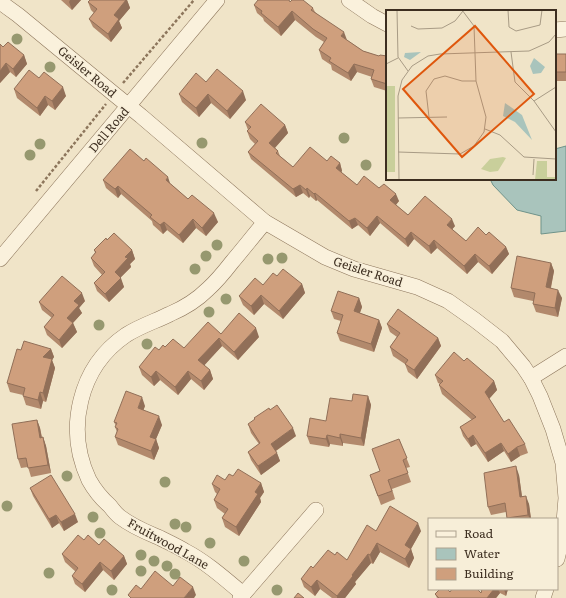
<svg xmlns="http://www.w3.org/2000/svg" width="566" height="598" font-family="Literata,serif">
  <rect width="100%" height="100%" fill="#f0e4c8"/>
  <polygon fill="#a9c4bc" stroke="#6f938a" points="566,146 566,231 541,234 541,216 517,210 493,185 490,179 555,179 555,149"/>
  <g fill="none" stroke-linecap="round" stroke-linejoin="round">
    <g stroke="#8d765c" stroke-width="16">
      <g id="minor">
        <polyline points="349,0 372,16 387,24"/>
        <polyline points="0,2 18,15 114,94 141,116 265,222 325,257 354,269 417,287 448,301 475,320 502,341 523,366 531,378 540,396 553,429 563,463 566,498 563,534 557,559"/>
        <polyline points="555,30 566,29"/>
        <polyline points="0,259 217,0"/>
        <polyline points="531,378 566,356"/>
        <path d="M243 594C224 578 206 562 185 551 177 546 168 542 160 538 146 532 133 527 120 517 116 514 113 510 110 506 102 499 94 489 89 480 65 429 79 367 126 335 140 326 156 321 170 314 184 308 198 299 208 289 217 281 225 271 232 262 243 249 254 235 265 222"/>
        <polyline points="240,598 316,510"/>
        <polyline points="543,598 546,589"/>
      </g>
    </g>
    <g stroke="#8d765c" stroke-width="2.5" stroke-dasharray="3 2" stroke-linecap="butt">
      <polyline points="123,83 194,0"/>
      <polyline points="36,191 106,104"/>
    </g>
    <use href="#minor" stroke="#faf1dc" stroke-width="15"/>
  </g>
  <g fill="#96986f">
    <circle cx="17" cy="39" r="5.5"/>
    <circle cx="50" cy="67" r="5.5"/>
    <circle cx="344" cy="138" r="5.5"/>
    <circle cx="202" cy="143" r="5.5"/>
    <circle cx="40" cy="144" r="5.5"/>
    <circle cx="30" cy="155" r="5.5"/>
    <circle cx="366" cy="165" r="5.5"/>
    <circle cx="217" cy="245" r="5.5"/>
    <circle cx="206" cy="256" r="5.5"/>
    <circle cx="282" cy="258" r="5.5"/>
    <circle cx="268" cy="259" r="5.5"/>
    <circle cx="195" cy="269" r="5.5"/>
    <circle cx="226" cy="299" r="5.5"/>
    <circle cx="209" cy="312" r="5.5"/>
    <circle cx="99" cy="325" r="5.5"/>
    <circle cx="147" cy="344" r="5.5"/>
    <circle cx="67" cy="476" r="5.5"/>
    <circle cx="165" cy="482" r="5.5"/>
    <circle cx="7" cy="506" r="5.5"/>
    <circle cx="93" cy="517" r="5.5"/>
    <circle cx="175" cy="524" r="5.5"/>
    <circle cx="186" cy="527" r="5.5"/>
    <circle cx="100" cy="533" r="5.5"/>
    <circle cx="210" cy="543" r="5.5"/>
    <circle cx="141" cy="555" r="5.5"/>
    <circle cx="154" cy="561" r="5.5"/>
    <circle cx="244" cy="561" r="5.5"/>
    <circle cx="167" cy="566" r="5.5"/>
    <circle cx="141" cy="571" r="5.5"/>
    <circle cx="49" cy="573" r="5.5"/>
    <circle cx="175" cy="574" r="5.5"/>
    <circle cx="112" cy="590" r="5.5"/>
    <circle cx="277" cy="590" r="5.5"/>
  </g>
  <g fill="#b2896c">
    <polygon points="61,0 81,0 72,10"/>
    <polygon points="90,0 127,0 130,8 119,21 122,28 111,42 93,27 89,19 94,13 91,10 88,2"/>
    <polygon points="290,2 313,8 315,12 347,40 363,51 379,56 387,56 387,91 374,87 371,79 372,77 357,72 351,81 332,70 331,65 322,59 319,50 324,42 316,37 295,20 281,36 264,21 263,18 257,13 254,5"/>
    <polygon points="3,47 24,55 27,64 16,77 10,72 0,83"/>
    <polygon points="555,54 566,54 566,81 557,81 555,74"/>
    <polygon points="39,78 66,96 55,110 48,105 40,116 17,98 14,89"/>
    <polygon points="206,82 246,100 230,119 211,103 199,117 182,102 179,94"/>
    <polygon points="245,122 285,125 288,133 275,148 278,151 280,156 293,167 327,161 340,163 342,171 341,172 357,185 379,188 399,201 396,205 408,215 455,226 452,229 466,241 486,235 506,247 509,254 492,274 478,262 467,274 437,248 431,254 414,239 408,247 380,223 370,236 358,225 352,229 317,200 316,201 310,196 309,198 303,193 296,197 251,159 248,152 255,144 250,139 247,131 248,130"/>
    <polygon points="103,180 171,184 188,199 218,222 206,236 196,228 183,243 167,230 163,234 153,225 152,221 121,194 118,198 106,188"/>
    <polygon points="107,240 132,250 135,259 130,264 131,267 120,278 124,287 109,302 97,291 94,283 102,275 94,266 91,258 95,253 94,250"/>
    <polygon points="551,263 554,271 551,288 562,298 558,317 536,312 533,304 533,301 514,297 511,288"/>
    <polygon points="277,276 302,284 305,293 283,319 264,304 254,315 243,305 239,296 263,285"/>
    <polygon points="359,298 362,307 360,313 379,320 382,328 374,352 340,341 337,333 341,321 334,319 331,311"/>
    <polygon points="85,301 79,308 82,313 73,323 77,332 62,348 47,335 44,327 52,318 42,310 39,302"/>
    <polygon points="387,324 438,338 441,346 417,379 408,372 405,364 393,356 390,347 397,337 390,332"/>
    <polygon points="221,334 259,337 238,360 222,346 204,365 210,370 213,379 204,390 191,379 178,395 160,380 154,386 142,375 139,367 159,350 165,347 184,348"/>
    <polygon points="51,349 54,357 52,360 55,368 46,402 43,401 41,409 26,405 23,396 23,395 10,392 7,383 21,350"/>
    <polygon points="464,361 494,381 497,390 489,399 504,422 525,444 528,453 520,456 511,462 504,451 488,462 476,444 471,447 463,436 460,427 472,420 442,394 439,385 440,384 438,383 435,375"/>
    <polygon points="368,396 371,405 364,446 343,443 343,446 330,444 329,447 310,444 307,436 352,401"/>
    <polygon points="145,406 143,410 162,425 156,439 159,448 154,460 118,445 115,437 117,432 115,427 116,426 114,422"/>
    <polygon points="37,420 40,428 42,437 43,437 46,446 51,473 31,477 28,467 21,468 18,459"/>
    <polygon points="248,424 296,436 276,451 280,461 261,475 251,460 248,452 259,444 251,433"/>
    <polygon points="399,439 410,467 406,468 411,482 392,489 395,499 381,505 370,475 380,471"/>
    <polygon points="519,475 522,496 529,504 531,519 507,519 506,512 491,515 488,507"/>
    <polygon points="233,476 261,483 264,492 260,498 261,502 239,536 225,527 222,518 225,514 217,508 214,500 217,494 215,492 212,484 225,480"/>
    <polygon points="30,488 78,522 64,531 59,523 52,528 33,496"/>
    <polygon points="376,531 421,531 411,549 414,558 409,568 380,552 373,564 371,563 355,582 356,584 345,598 332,598 320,589 315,596 304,587 301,579 313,568 335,555 347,560"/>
    <polygon points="84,540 99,545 124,556 127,564 114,580 103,570 85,592 75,584 72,576 76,572 65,562 62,554"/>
    <polygon points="482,589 508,589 506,596 500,593 496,598 437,598 435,594 450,592 481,593"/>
  </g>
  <g fill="#916f58">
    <polygon points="70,0 81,0 72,10 69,2"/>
    <polygon points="126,0 127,0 130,8 119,21 122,28 111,42 108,34 114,15"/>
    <polygon points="292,11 295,20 281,36 278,27"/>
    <polygon points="344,32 347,40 341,36"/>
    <polygon points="24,55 27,64 16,77 13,69"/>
    <polygon points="6,63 10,72 0,83 0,71"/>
    <polygon points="354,64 357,72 351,81 348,73"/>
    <polygon points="63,87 66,96 55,110 52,101"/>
    <polygon points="243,91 246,100 230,119 227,111"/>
    <polygon points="208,94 211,103 199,117 196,108"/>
    <polygon points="45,96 48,105 40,116 37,108"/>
    <polygon points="285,125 288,133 272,151 269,143"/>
    <polygon points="340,163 342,171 339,175 336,168"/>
    <polygon points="168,177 171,186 166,180"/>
    <polygon points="300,185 303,193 296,197 293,189"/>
    <polygon points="118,186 121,194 118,198 115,189"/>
    <polygon points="307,188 310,196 309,198 306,190"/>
    <polygon points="315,193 317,200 316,201 314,194"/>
    <polygon points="396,194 399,201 393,208 390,200"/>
    <polygon points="214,213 218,222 206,236 202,228"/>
    <polygon points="377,216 380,223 370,236 367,228"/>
    <polygon points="355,218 358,225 352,229 349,221"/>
    <polygon points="193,219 196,228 183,243 179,235"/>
    <polygon points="452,219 455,226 450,232 447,225"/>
    <polygon points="164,222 167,230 163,234 160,225"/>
    <polygon points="411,232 414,239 408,247 405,239"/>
    <polygon points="434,240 437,248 431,254 429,246"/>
    <polygon points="506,247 509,254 492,274 489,266"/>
    <polygon points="132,250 135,259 130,264 131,267 118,280 115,272 125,257"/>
    <polygon points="475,254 478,262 467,274 464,266"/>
    <polygon points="551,263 554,271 549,296 546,287"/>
    <polygon points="121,278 124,287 109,302 105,294"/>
    <polygon points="302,284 305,293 283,319 279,311"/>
    <polygon points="558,290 562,298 558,317 555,308"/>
    <polygon points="82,293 85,301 79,308 82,313 70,326 67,318 74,301"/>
    <polygon points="261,295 264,304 254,315 251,306"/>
    <polygon points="359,298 362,307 357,320 354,311"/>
    <polygon points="379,320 382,328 374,352 371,344"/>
    <polygon points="73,323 77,332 62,348 59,340"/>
    <polygon points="256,328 259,337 238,360 234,352"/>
    <polygon points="219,338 222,346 201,369 198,360"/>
    <polygon points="438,338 441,346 417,379 414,370"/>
    <polygon points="51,349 54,357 52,360 55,368 46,402 43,393 43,357"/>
    <polygon points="210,370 213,379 204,390 201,381"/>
    <polygon points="156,371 160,380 154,386 151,377"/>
    <polygon points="188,371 191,379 178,395 175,387"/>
    <polygon points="494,381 497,390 488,400 485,392"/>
    <polygon points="40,392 43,401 41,409 38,400"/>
    <polygon points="368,396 371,405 364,446 361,438"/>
    <polygon points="142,397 145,406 141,417 138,408"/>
    <polygon points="159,416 162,425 156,439 159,448 154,460 151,451 150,437"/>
    <polygon points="37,420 40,428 43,446 40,438"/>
    <polygon points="293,428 296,436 274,452 271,444"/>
    <polygon points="340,434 343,443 343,446 340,438"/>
    <polygon points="327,435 330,444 329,447 326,439"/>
    <polygon points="473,435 476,444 471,447 468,439"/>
    <polygon points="43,437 46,446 51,473 48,465"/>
    <polygon points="501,443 504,451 488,462 485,453"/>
    <polygon points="517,447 520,456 511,462 508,454"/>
    <polygon points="277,453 280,461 261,475 258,466"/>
    <polygon points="516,466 519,475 523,505 520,497"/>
    <polygon points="261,483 264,492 260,498 261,502 239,536 236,527 255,492"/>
    <polygon points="526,496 529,504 531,519 530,519 528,515"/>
    <polygon points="75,514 78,522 64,531 61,522"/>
    <polygon points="56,515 59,523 52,528 49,519"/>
    <polygon points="418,523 421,531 408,554 405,545"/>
    <polygon points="377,543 380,552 373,564 370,555"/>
    <polygon points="411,549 414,558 409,568 405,559"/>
    <polygon points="368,554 371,563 355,582 356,584 345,598 337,598 337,596 352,575"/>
    <polygon points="124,556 127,564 114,580 111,571"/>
    <polygon points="100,562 103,570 85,592 82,584"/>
    <polygon points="317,580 320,589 315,596 311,587"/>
    <polygon points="193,587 196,595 194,598 184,598"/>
    <polygon points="494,589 498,589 500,593 496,598 487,598"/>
    <polygon points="504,589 508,589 506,596"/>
  </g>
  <g fill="#cf9f7d" stroke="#916f58">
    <polygon points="90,0 126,0 114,15 119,19 108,34 89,19 97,9 88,2"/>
    <polygon points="258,0 289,0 290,2 292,0 303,0 313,8 311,10 344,32 341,36 363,51 379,56 380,55 387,56 387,84 371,79 374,70 354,64 348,73 329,61 331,58 319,50 327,38 313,29 292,11 278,27 261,13 262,11 254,5"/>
    <polygon points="8,42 24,55 13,69 6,63 0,71 0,44 3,47"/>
    <rect x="555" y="54" width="11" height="18"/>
    <polygon points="217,69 243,91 227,111 208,94 196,108 179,94 196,73 206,82"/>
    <polygon points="29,70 39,78 44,72 63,87 52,101 45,96 37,108 14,89"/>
    <polygon points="261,104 285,125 269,143 278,151 276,153 293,167 310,147 327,161 331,156 340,163 336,168 357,185 364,176 379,188 384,184 396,194 390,200 408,215 425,196 452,219 447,225 466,241 478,227 486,235 489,232 506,247 489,266 475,254 464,266 434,240 429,246 411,232 405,239 377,216 367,228 355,218 349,221 315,193 314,194 307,188 306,190 300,185 293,189 248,152 258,141 247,131 251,127 245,122"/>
    <polygon points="130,149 144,161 146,158 168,177 166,180 188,199 192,195 214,213 202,228 193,219 179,235 164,222 160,225 150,217 152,215 118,186 115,189 103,180"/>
    <polygon points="114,233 132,250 125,257 128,258 115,272 121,278 105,294 94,283 105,272 91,258 96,252 94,250 106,238 107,240"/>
    <polygon points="517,256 551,263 546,287 558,290 555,308 533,304 535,293 511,288"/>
    <polygon points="283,269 302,284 279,311 261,295 251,306 239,296 255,278 263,285 273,273 277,276"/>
    <polygon points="62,276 82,293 74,301 79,305 67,318 73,323 59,340 44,327 54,315 39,302"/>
    <polygon points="338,291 359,298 354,311 379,320 371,344 337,333 343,315 331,311"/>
    <polygon points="398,309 438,338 414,370 405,364 408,360 390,347 400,333 387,324"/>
    <polygon points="239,313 256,328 234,352 219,338 198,360 210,370 201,381 188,371 175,387 156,371 151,377 139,367 155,347 159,350 163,345 165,347 173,339 184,348 208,322 221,334"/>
    <polygon points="24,341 51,349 43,357 52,359 43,393 40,392 38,400 23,396 25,388 7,383 17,349 21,350"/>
    <polygon points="454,352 464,361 467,358 494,381 485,392 504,422 509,419 525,444 517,447 508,454 501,443 485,453 473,435 468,439 460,427 476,417 439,385 443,381 435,375"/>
    <polygon points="126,391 142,397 138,408 159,416 150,437 156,439 151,451 115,437 118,429 115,427 117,423 114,422"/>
    <polygon points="353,394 368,396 361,438 340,434 340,438 327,435 326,439 307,436 310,418 326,421 330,398 352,401"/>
    <polygon points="277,405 293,428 271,444 277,453 258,466 248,452 260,443 248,424 255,419 254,418 269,408 270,410"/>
    <polygon points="37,420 40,438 43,437 48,465 28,468 26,458 18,459 12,424"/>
    <polygon points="399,439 407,458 403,460 408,473 388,480 392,491 378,496 370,475 380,471 372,449"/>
    <polygon points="516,466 520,497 526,496 528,515 507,518 505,503 488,507 484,473"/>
    <polygon points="238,469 261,483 255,492 258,494 236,527 222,518 228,509 214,500 220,489 212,484 217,475 225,480 229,474 233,476"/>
    <polygon points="51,475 75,514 61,522 56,515 49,519 30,488"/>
    <polygon points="390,506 418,523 405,545 411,549 405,559 377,543 370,555 368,554 352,575 353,576 337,596 317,580 311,587 301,579 311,566 313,568 328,550 335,555 337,552 347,560 367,525 376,531"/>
    <polygon points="78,535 84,540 88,535 99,545 104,539 124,556 111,571 100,562 82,584 72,576 78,568 62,554"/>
    <polygon points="155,571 173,586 180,577 193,587 184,598 131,598 128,595 136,585 141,589"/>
    <polygon points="440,589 447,589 450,592 452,589 477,589 481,593 482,589 494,589 487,598 439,598 435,594"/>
    <polygon points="298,593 304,598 294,598"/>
  </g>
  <g text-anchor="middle" stroke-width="3" stroke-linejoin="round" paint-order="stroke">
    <g font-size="12" fill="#3d2e20" stroke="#f7eed8">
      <text transform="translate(87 72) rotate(40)" y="4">Geisler Road</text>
      <text transform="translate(109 130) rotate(-50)" y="4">Dell Road</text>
      <text transform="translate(368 272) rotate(18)" y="4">Geisler Road</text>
      <text transform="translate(168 544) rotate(29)" y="4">Fruitwood Lane</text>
    </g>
  </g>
  <g transform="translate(386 10)">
    <rect width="170" height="170" fill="#f0e4c8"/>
    <path d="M117 147 120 148 112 161 104 162 95 159 104 149Z" fill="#c9cf9b"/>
    <path d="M0 76H9V162H0ZM151 151H161V167H170V170H149Z" fill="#c9cf9b"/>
    <path d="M35 42 24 50 18 47 19 43ZM148 48 159 57 155 63 147 64 144 56ZM119 93 136 105 146 130 129 112 117 106Z" fill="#a9c4bc"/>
    <path fill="none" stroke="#a89b85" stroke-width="1" d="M11 0 12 47 22 61M122 0 123 17 130 21 154 15 156 0M25 16 32 19 56 18 69 11 77 1M125 42 129 72 148 91 170 122M0 54 12 48M148 91 170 77M43 107 40 81 48 69 59 66 76 71H90M12 108 61 107M99 119 114 125 138 147 170 149M12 142 74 144 88 136 98 122 100 107 90 71 88 16 76 0M147 165 148 149M13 170 12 86 16 70 26 56 42 46 54 44 143 41 163 32 170 24"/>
    <path fill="#df570d" fill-opacity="0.15" stroke="#df570d" stroke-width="2" d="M89 16 148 84 76 147 17 79Z"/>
    <rect width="170" height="170" fill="none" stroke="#3d2e20" stroke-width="2"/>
  </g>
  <rect x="428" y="518" width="130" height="72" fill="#f7eed8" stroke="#ada18e"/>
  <rect x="436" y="531" width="20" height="6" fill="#faf1dc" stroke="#ada18e"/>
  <text x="464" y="538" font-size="12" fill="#3d2e20">Road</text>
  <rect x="436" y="548" width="20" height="12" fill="#a9c4bc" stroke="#ada18e"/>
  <text x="464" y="558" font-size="12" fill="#3d2e20">Water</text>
  <rect x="436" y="568" width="20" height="12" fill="#cf9f7d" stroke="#ada18e"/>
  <text x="464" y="578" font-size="12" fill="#3d2e20">Building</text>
</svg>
